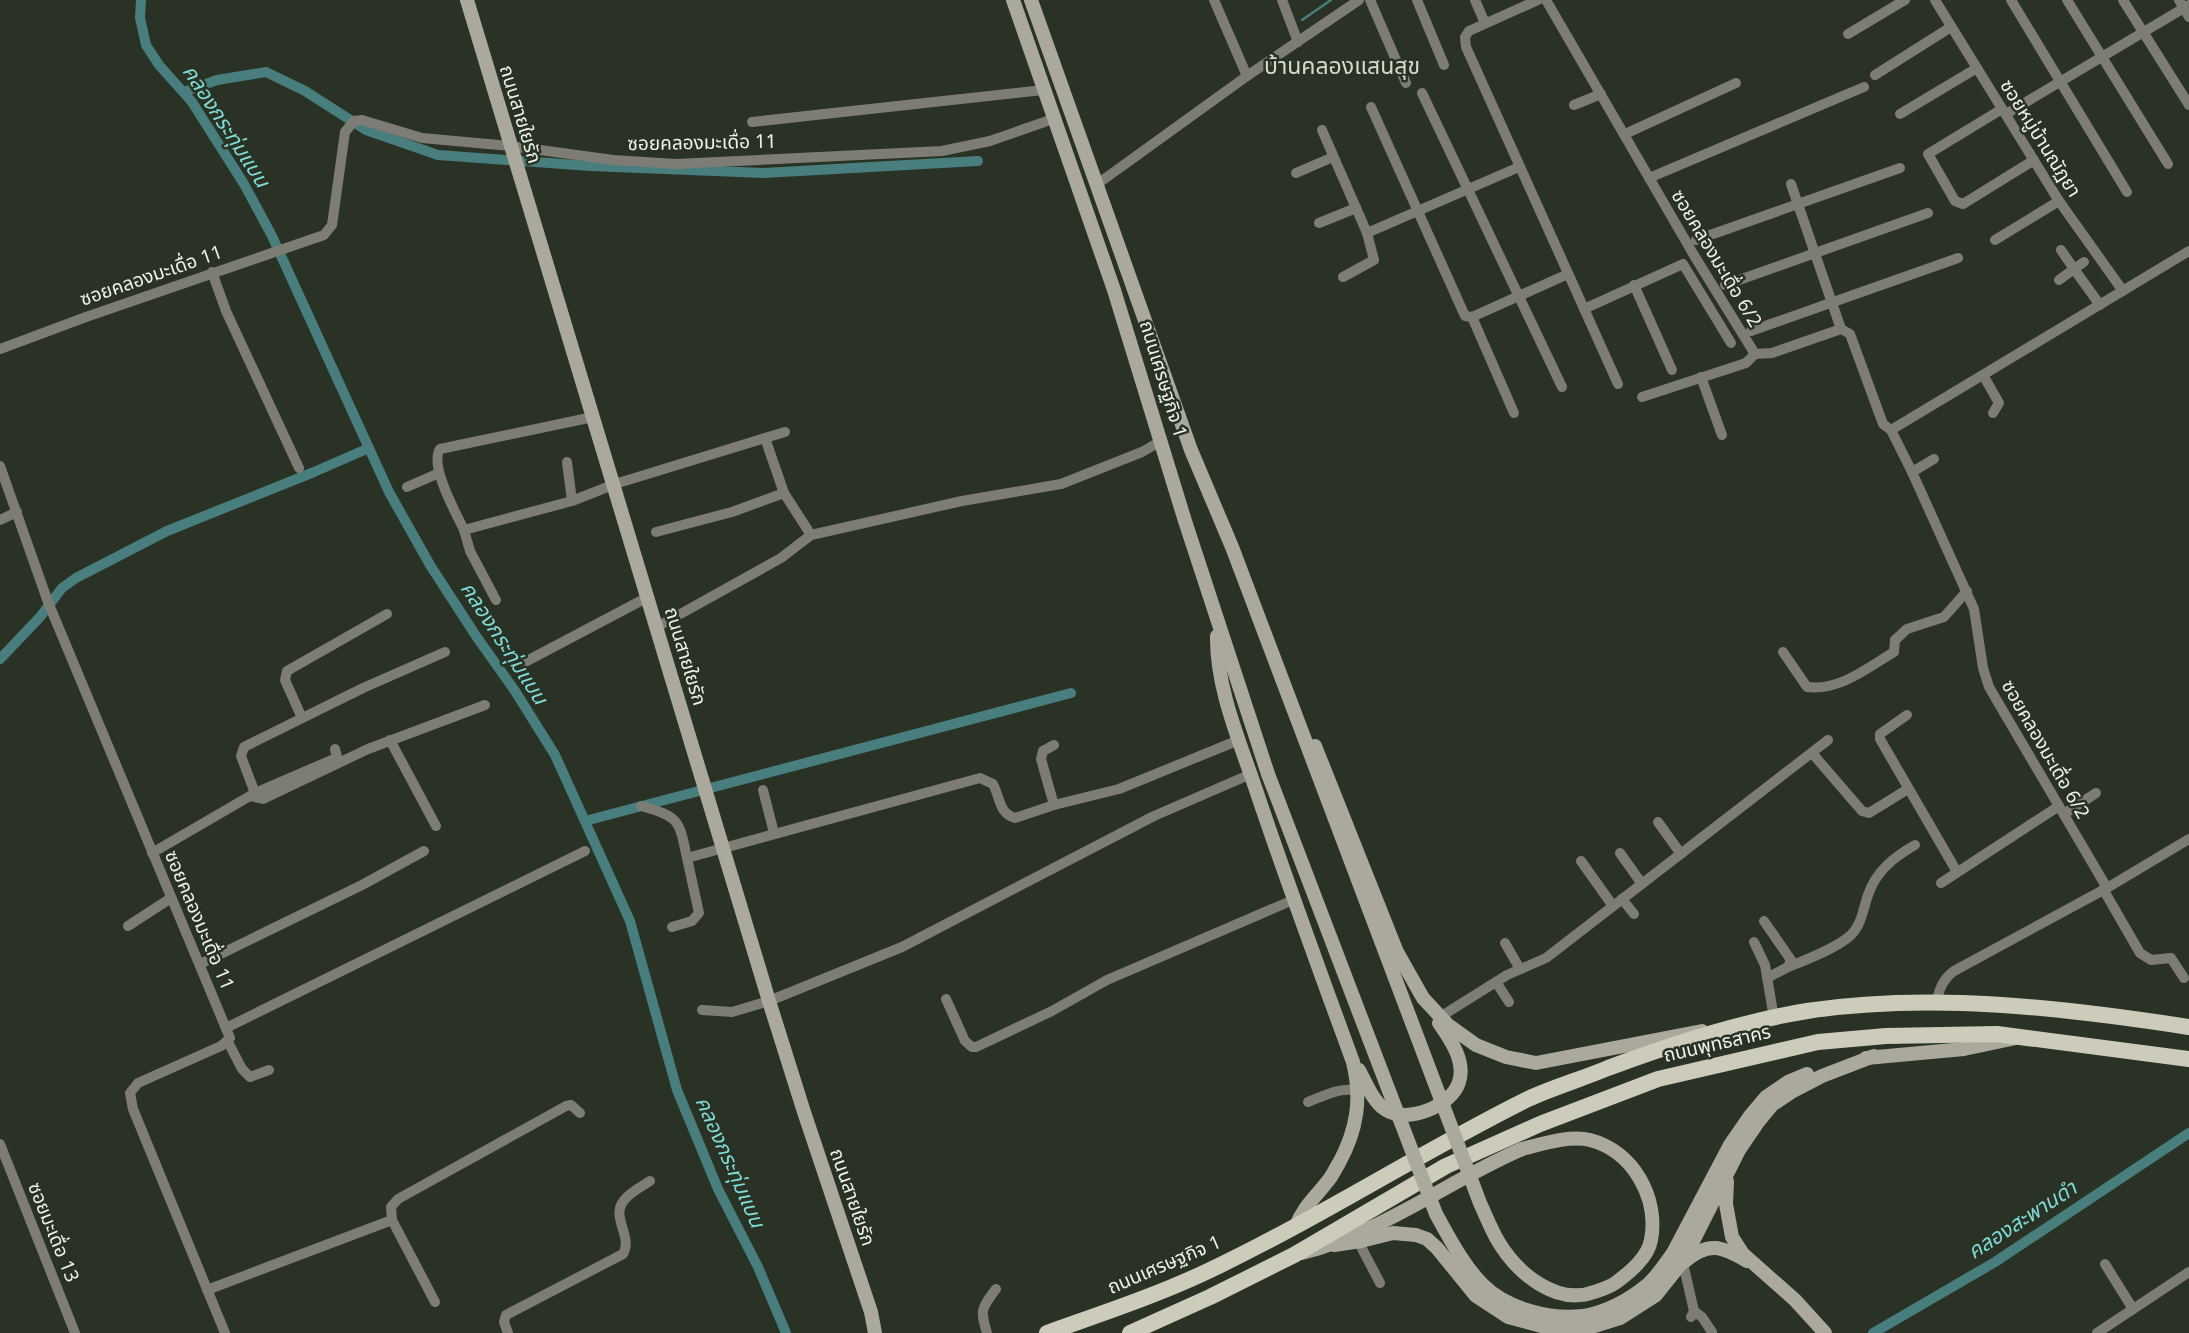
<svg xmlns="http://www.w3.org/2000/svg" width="2189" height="1333" font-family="'Noto Sans','Noto Sans Thai',sans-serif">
  <rect width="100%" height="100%" fill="#293224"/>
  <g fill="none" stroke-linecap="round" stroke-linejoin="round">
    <polyline stroke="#487e7d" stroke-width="2.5" points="1302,20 1331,0"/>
    <g stroke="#487e7d" stroke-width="10">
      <polyline points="141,0 140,18 146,45 159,65 192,102 244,184 272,236 389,492 430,565 476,636 515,691 555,755 630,921 677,1090 718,1189 758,1267 786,1333"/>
      <polyline points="184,92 217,80 266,72 305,91 366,130 438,155 590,166 764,173 978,161"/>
      <polyline points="0,659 40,617 62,588 76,578 167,531 314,472 369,448"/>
      <polyline points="585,821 1071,693"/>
      <polyline points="1873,1333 1995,1262 2189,1133"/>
    </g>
    <g stroke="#7e7d75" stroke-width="10">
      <polyline points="1214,0 1247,76"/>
      <polyline points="1282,0 1298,42"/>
      <polyline points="1370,0 1406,83"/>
      <polyline points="1417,0 1444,65"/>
      <polyline points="1475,0 1485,23"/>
      <polyline points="1538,0 1469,31 1465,37 1466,47 1618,384"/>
      <polyline points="1546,0 1695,257 1755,354 1772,353 1841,329 1850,334 1883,424 1891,430 1912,472 1974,609 1983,668 1989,687 2107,888"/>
      <polyline points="1935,0 2059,201 2123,291"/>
      <polyline points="2011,0 2127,192"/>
      <polyline points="2067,0 2168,164"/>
      <polyline points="2123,0 2189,105"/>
      <polyline points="2179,0 2189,17"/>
      <polyline points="1848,34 1905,0"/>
      <polyline points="1875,75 1951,27"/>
      <polyline points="1422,93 1562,387"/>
      <polyline points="1574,105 1601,94"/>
      <polyline points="1371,107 1465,316 1472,317 1568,274"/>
      <polyline points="2002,109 1928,154 1955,201 1963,204 2034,160"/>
      <polyline points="1900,114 1977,68"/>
      <polyline points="2006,114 2189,5"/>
      <polyline points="752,122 1043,90"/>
      <polyline points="1322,130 1367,233 1519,167"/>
      <polyline points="1625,134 1736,83"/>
      <polyline points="1296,173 1333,157"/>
      <polyline points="1649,178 1864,87"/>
      <polyline points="1791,184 1841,329"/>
      <polyline points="1096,185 1247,76 1359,0"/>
      <polyline points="1319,223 1356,208"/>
      <polyline points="1696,240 1900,168"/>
      <polyline points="1995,240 2059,201"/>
      <polyline points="2084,262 2074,269 2100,305"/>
      <polyline points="212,272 226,311 299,468"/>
      <polyline points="1343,277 1374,260 1367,233"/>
      <polyline points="2059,280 2074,269 2061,250"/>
      <polyline points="1634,285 1672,370"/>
      <polyline points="1725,285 1928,213"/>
      <polyline points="1584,309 1683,264 1731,343"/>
      <polyline points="1472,317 1514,413"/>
      <polyline points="1751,331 1958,258"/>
      <polyline points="0,349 86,317 324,235 332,225 345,132 354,121 362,120 422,138 511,146 613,160 676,164 942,151 990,141 1053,119"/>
      <polyline points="1983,375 1999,403 1993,413"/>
      <polyline points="1701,377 1722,435"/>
      <polyline points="1642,397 1746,363 1755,354"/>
      <polyline points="1891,430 2189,251"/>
      <polyline points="785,432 765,438 784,493 811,535"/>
      <polyline points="567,462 572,501"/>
      <polyline points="0,466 48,602 230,1038 221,1046 138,1083 130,1093 133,1109 225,1333"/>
      <polyline points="1912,472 1934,459"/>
      <polyline points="407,487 439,473"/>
      <polyline points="0,520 17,512"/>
      <path d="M464 530C456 513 429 465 440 449L593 417"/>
      <polyline points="656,532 732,512 784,493"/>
      <polyline points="496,600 470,551 464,530 572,501 615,484 765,438"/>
      <polyline points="657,627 781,558 811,535 962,501 1061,484 1142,452 1161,441"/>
      <path d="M1783 652 1807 687C1840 691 1867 668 1894 652L1895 640 1907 629 1944 617 1967 591"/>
      <polyline points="525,662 648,597"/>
      <polyline points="1907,715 1880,734 1880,739 1957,872"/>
      <polyline points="302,718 285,680 287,671 387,614"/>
      <polyline points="390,740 436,826"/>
      <polyline points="1054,745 1043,751 1041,759 1054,805"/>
      <polyline points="1812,753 1862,811 1869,813 1908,789"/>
      <polyline points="763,790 774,833"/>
      <polyline points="255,793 334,759 337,757 335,749"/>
      <polyline points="250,796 263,799 368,749 485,705"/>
      <path d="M641 806C680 817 679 820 687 858"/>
      <polyline points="2064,814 2096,793"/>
      <polyline points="1658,822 1681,854"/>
      <polyline points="152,853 255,793 241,756 244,747 363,688 445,652"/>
      <polyline points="1620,853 1642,884"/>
      <polyline points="1581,861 1613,906"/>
      <polyline points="1941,883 2059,806"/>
      <polyline points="2103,889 2140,953 2151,960 2171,958 2184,978"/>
      <polyline points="1622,899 1634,914"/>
      <polyline points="1764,921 1791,960 1788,967 1767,978"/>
      <polyline points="128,926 171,898"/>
      <path d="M672 927 692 921 699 913 687 858 980 778 993 784C1000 797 999 814 1015 818L1054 805 1119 789 1239 740"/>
      <polyline points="1754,942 1765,965 1774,1018"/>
      <polyline points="1505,943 1520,969"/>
      <polyline points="200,964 362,885 424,851"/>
      <path d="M1788 967C1806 960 1837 948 1851 935 1862 924 1863 909 1868 895 1876 871 1894 857 1915 845"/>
      <polyline points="1496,982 1509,1002"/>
      <polyline points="946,999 965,1041 972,1047 976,1047 1052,1011 1107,980 1293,900"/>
      <path d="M1936 1004C1939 990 1942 980 1954 971L2107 888 2189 839"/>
      <polyline points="702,1010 732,1012 769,1001 902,947 1154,816 1251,774"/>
      <polyline points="1440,1017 1507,975 1546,958 1828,740"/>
      <polyline points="226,1028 585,851"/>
      <polyline points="228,1042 242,1069 250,1077 269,1070"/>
      <path d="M1308 1102C1324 1096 1341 1086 1358 1091"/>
      <polyline points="0,1144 75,1333"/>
      <polyline points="392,1220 435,1302"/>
      <polyline points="1358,1241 1380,1283"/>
      <polyline points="1683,1263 1694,1311 1691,1317"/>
      <polyline points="2105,1264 2133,1309"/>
      <polyline points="207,1290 392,1220 391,1207 398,1199 566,1106 571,1105 580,1113"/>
      <polyline points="1694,1311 1702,1317 1712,1332"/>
      <path d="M508 1333 504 1322 506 1315 623 1254C634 1235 607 1215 627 1197 633 1191 642 1186 650 1181"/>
      <path d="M987 1333C980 1310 981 1309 996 1289"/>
      <polyline points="2097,1333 2189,1272"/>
    </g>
    <g stroke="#aaa99c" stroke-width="14">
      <polyline points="467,0 769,1001 804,1112 871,1312 875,1333"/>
      <polyline points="1013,0 1114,290 1185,521 1268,774"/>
      <polyline points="1031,0 1191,450 1232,547 1313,761"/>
      <path d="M1217 636C1216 688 1240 742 1256 790 1287 882 1320 972 1353 1062 1362 1099 1357 1130 1339 1163 1335 1169 1332 1177 1327 1182 1314 1199 1304 1206 1296 1226"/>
      <polyline points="1315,746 1397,952 1423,998 1448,1025 1476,1045 1506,1057 1536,1063 1702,1031"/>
      <polyline points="1866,1058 1964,1049 2016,1038"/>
      <path d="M1359 1070C1366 1083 1373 1102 1386 1110 1407 1124 1452 1106 1459 1082 1466 1061 1450 1039 1439 1023"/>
      <polyline points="1727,1181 1726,1204 1732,1237 1743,1254 1795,1300 1825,1333"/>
      <polyline points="1334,1245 1361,1241 1393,1233 1416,1235 1427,1239 1437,1248 1476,1296 1508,1317 1545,1327 1585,1329 1620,1318 1656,1295 1683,1261 1739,1150 1758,1122 1772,1105 1793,1091 1822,1076 1874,1056"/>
      <path d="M1302 1253C1381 1233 1448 1181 1522 1149"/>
      <polyline points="1673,1253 1730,1145 1750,1116 1766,1097 1788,1082 1807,1074"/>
      <path d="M1684 1262C1708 1241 1722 1246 1747 1261"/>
    </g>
    <g stroke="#cdccba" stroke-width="16">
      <path d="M1047 1333C1100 1314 1155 1296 1206 1272 1316 1220 1419 1153 1528 1099 1554 1087 1582 1079 1608 1068 1672 1044 1739 1022 1807 1011 1931 992 2066 1008 2189 1027"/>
      <polyline points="1130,1333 1210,1297 1294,1255 1446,1166 1540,1124 1658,1079 1818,1042 1886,1036 1997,1034 2189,1059"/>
    </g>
    <g stroke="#aaa99c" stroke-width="14">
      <path d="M1313 761 1480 1203C1486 1216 1491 1229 1498 1241 1517 1273 1556 1306 1594 1292 1603 1289 1611 1287 1618 1281 1631 1271 1648 1257 1651 1240 1659 1198 1633 1151 1590 1140 1569 1135 1543 1144 1522 1149"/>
      <path d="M1268 774 1436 1214C1450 1239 1463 1265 1483 1285 1507 1309 1551 1320 1583 1316 1605 1313 1629 1300 1646 1286 1656 1278 1665 1264 1673 1253"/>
    </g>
  </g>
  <g text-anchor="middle" stroke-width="5" stroke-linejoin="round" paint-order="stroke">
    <g font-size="19" fill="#edf3e9" stroke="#293224">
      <text transform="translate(521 114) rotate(73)" y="7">ถนนสายใยรัก</text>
      <text transform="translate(2041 138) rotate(58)" y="7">ซอยหมู่บ้านณัฏยา</text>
      <text transform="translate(702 142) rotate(-1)" y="7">ซอยคลองมะเดื่อ 11</text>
      <text transform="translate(1717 258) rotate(59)" y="7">ซอยคลองมะเดื่อ 6/2</text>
      <text transform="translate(151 275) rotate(-19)" y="7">ซอยคลองมะเดื่อ 11</text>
      <text transform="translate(1164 379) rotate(73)" y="7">ถนนเศรษฐกิจ 1</text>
      <text transform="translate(686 656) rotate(73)" y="7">ถนนสายใยรัก</text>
      <text transform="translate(2046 749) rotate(60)" y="7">ซอยคลองมะเดื่อ 6/2</text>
      <text transform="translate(200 920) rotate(67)" y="7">ซอยคลองมะเดื่อ 11</text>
      <text transform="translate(1717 1043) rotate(-13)" y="7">ถนนพุทธสาคร</text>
      <text transform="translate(853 1197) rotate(71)" y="7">ถนนสายใยรัก</text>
      <text transform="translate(54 1232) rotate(68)" y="7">ซอยมะเดื่อ 13</text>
      <text transform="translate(1164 1264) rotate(-23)" y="7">ถนนเศรษฐกิจ 1</text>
    </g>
    <g font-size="21" font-style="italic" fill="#7fdbd8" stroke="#293224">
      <text transform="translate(226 126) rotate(57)" y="7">คลองกระทุ่มแบน</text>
      <text transform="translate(504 643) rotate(57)" y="7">คลองกระทุ่มแบน</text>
      <text transform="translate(730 1162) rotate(66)" y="7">คลองกระทุ่มแบน</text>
      <text transform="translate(2022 1220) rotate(-33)" y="7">คลองสะพานดำ</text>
    </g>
    <g font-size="23" fill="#d2decc" stroke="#293224">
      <text x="1342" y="74">บ้านคลองแสนสุข</text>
    </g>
  </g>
</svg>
